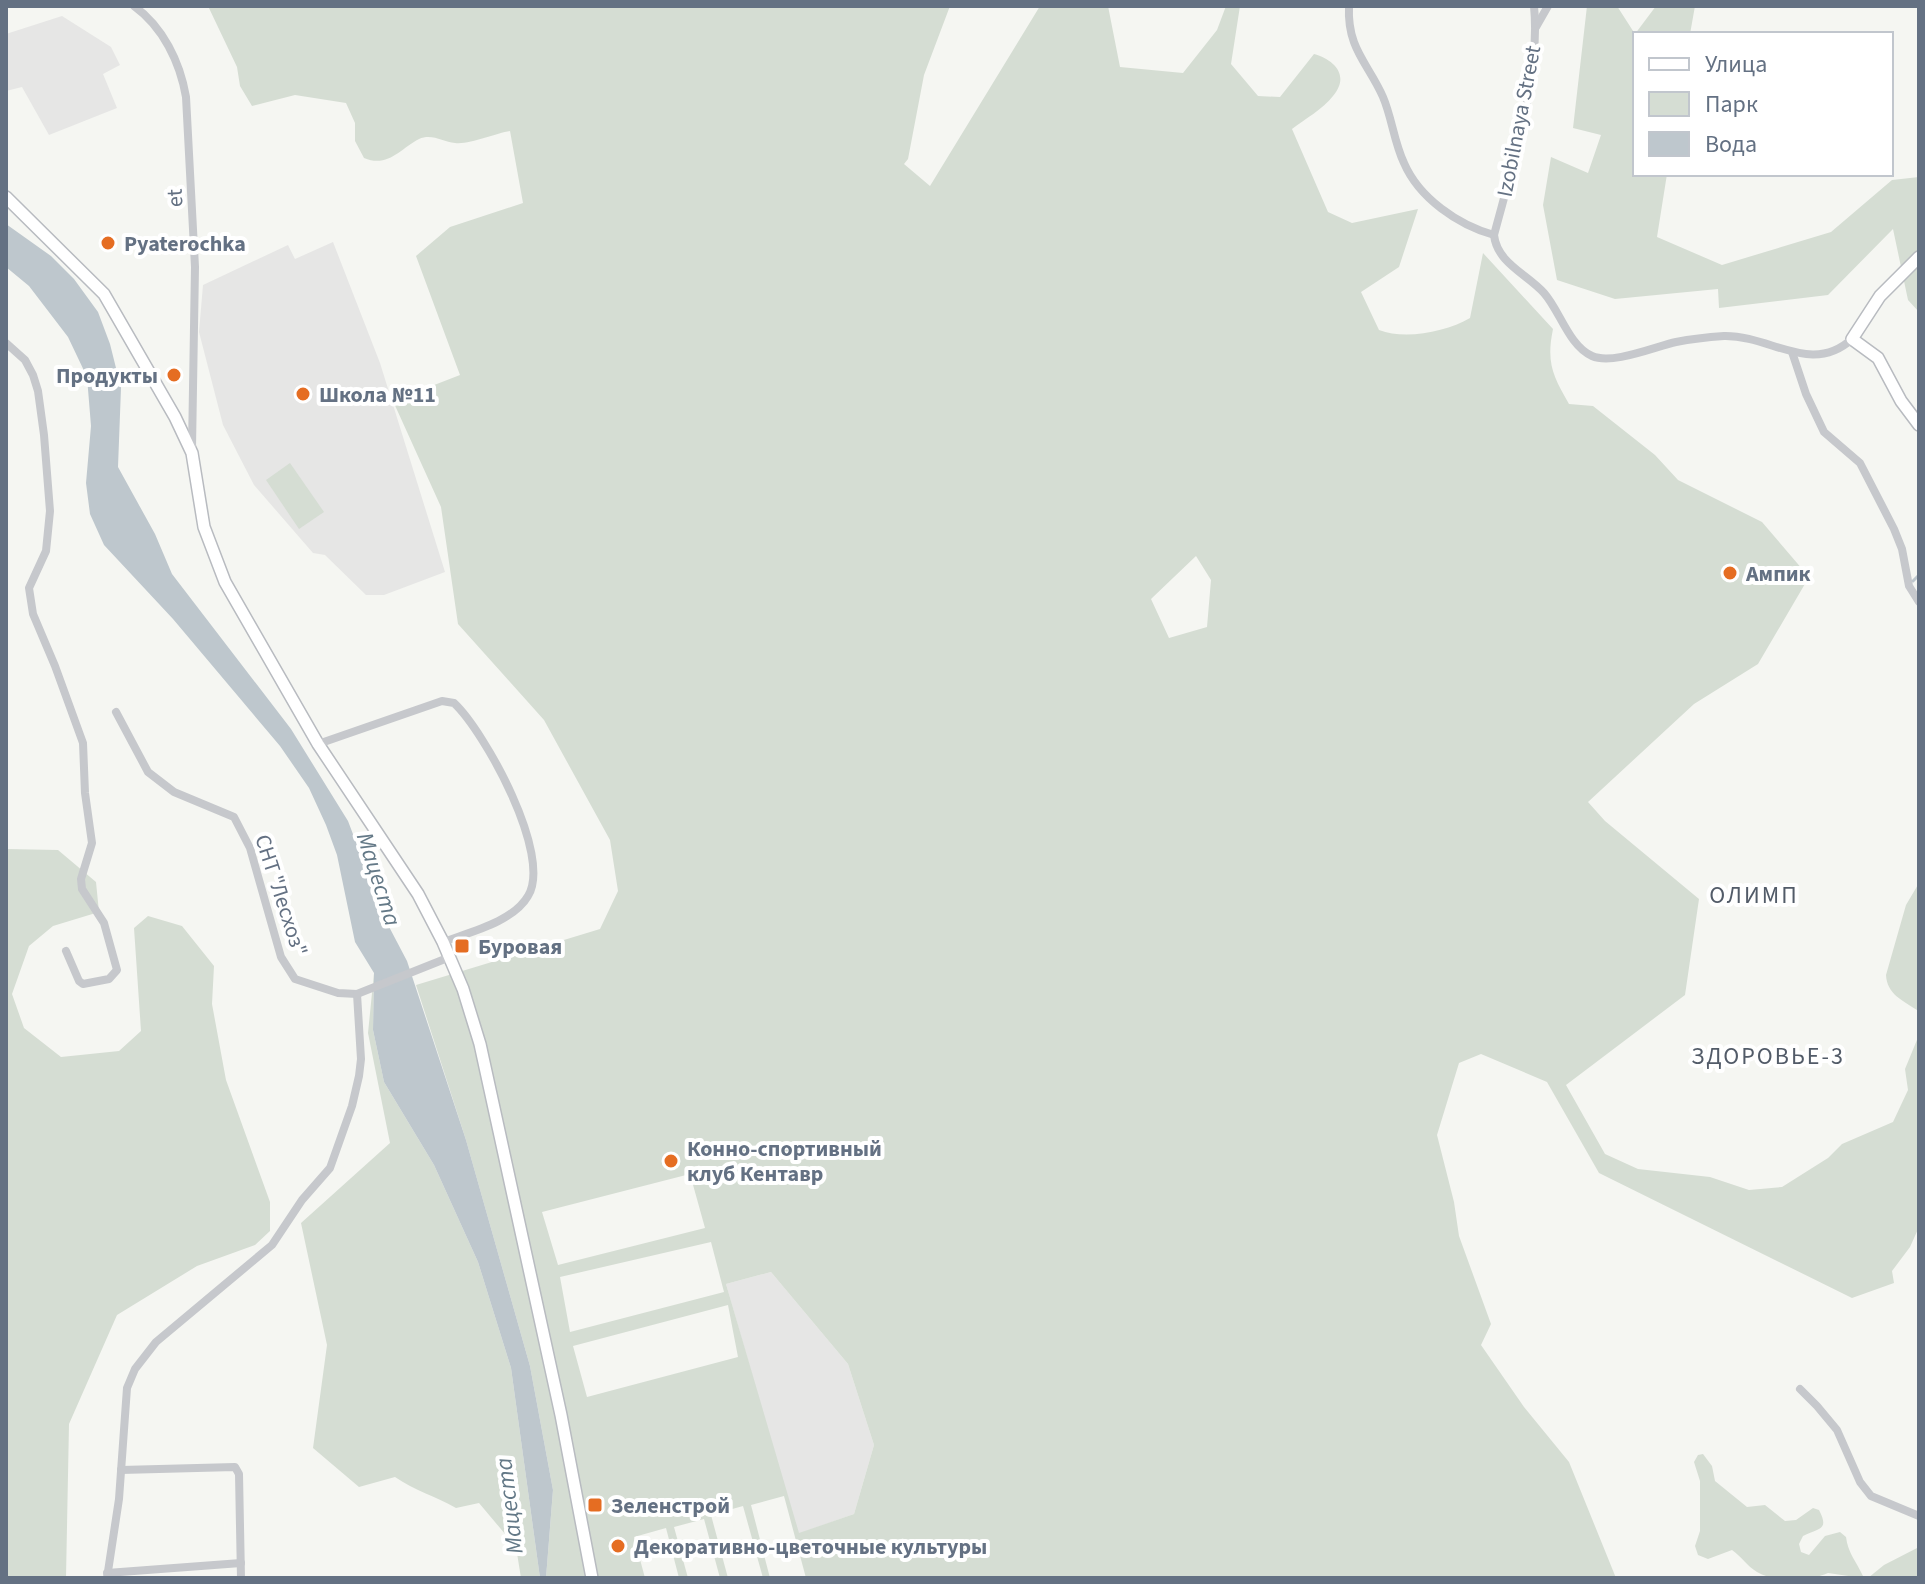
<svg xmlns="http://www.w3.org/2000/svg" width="1925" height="1584" font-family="'Source Sans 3',sans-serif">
  <rect width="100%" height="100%" fill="#f5f6f2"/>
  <g fill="#e6e6e5">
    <polygon points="62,16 111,47 120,65 103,74 117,108 49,135 22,87 6,91 6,34"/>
    <polygon points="333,242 380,363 445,572 384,595 366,595 325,555 313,553 254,485 223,425 199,332 203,285 288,245 295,259"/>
    <polygon points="771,1272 848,1364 874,1445 854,1514 798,1534 726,1284"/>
  </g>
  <g fill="#d5ddd3" fill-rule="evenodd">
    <path d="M208 6H950L924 75 908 159 904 164 930 186 1040 6H1108L1120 67 1183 73 1217 30 1226 6H1240L1231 64 1258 96 1280 97 1314 54C1335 60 1350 76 1333 96 1323 109 1305 119 1292 129L1328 212 1352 223 1418 209 1399 267 1361 292 1379 330C1405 340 1446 332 1470 318L1483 253 1553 329C1546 363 1553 376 1569 404L1593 406 1655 455 1678 480 1762 522 1809 577 1758 664 1694 704 1588 802 1605 821 1699 899 1685 995 1566 1085 1605 1154 1638 1169 1710 1177 1749 1190 1782 1187 1828 1158 1842 1144 1893 1122 1908 1090 1905 1069 1919 1035V1227L1910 1247 1892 1271 1894 1283 1852 1298 1599 1173 1547 1082 1481 1054 1459 1063 1437 1135 1454 1202 1459 1236 1491 1324 1481 1345 1524 1407 1569 1462 1616 1578H806L784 1496 751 1505 770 1578H763L743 1506 711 1515 728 1578H720L704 1519 674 1527 688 1578H679L666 1528 634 1537 645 1578H546L553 1490 530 1366 466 1140 416 985 600 929 618 891 610 840 544 720 458 624 441 507 393 401 460 375 416 256 450 227 523 203 510 131C496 133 469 145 455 143 443 142 432 133 419 139 400 149 388 168 364 158L355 141V123L346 103 295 95 252 106 240 86 237 67ZM1196 556 1211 580 1207 627 1169 638 1151 599ZM690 1174 705 1228 558 1265 542 1212ZM711 1242 724 1292 570 1332 560 1277ZM771 1272 848 1364 874 1445 854 1514 799 1533 726 1284ZM728 1305 738 1357 587 1397 573 1346Z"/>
    <polygon points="1587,6 1617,6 1635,34 1656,6 1695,6 1690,34 1635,34 1635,174 1667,174 1657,237 1722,265 1831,232 1892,180 1919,177 1919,312 1908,300 1893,229 1828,295 1719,308 1718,289 1615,299 1557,280 1543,205 1551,157 1588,173 1601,135 1573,128"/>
    <polygon points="290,463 324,512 299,529 266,480"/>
    <polygon points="6,849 58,850 96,882 99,912 53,926 29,946 12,994 24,1028 61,1057 119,1051 141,1031 134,928 148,916 182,926 214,966 212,1004 226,1080 270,1202 270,1231 255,1245 197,1266 117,1315 69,1424 66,1578 6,1578"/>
    <path d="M1919 883V1019L1917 1010C1902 1000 1887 994 1886 975L1906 905Z"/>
    <path d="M374 973 373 1030 384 1082 434 1165 478 1262 511 1368 540 1578H521L516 1547 479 1503 456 1508C435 1496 415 1491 395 1477L359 1487 313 1448 327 1345 301 1223 390 1143 368 1033Z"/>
    <path d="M1703 1454 1712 1466 1715 1481 1747 1507 1765 1505 1785 1521 1796 1520 1813 1508 1819 1510C1830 1531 1818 1528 1803 1536L1799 1544 1801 1552 1809 1555 1825 1536 1840 1532 1846 1537C1848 1553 1856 1561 1863 1576L1862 1578 1828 1573C1810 1581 1775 1583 1757 1572 1747 1566 1741 1556 1732 1550L1708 1559 1698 1555 1695 1546 1700 1531V1481L1694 1462 1698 1455Z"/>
    <polygon points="1919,1547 1919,1578 1868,1578 1884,1565"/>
  </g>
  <polygon fill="#bec7cd" points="6,224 51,256 74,279 98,312 110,344 121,388 118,467 155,534 172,574 291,729 348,821 386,921 407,961 466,1140 530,1366 553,1490 546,1578 540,1578 511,1368 478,1262 434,1165 384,1082 373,1030 374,973 355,942 337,855 326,825 309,788 280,746 173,619 104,545 90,514 86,483 91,426 87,377 68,337 29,286 6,267"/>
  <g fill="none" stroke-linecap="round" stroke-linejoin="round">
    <polyline stroke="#bec7cd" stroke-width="3" points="1913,581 1919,575"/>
    <g stroke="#b8bbc0" stroke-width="14">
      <g id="secondary">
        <polyline points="6,197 104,294 175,417 192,453 204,527 225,582 318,744 418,894 443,942 463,989 480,1044 561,1415 592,1578"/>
        <polyline points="1919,257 1880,296 1852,339 1878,358 1901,401 1919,425"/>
      </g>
    </g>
    <g stroke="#c6c8cc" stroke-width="8">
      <path d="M134 6C163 27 180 62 186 97L195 267 192 448"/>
      <path d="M1349 6C1347 49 1368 63 1383 97 1392 118 1394 142 1404 163 1419 198 1458 225 1494 235"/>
      <path d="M1534 6C1541 76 1512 167 1494 235 1497 263 1527 274 1544 293 1560 311 1569 346 1592 356 1612 365 1654 347 1676 342 1691 339 1709 337 1724 336 1771 335 1811 376 1852 339"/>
      <polyline points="1536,27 1548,6"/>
      <polyline points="6,343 25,360 33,375 38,391 44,435 50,511 46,551 29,588 33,614 55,666 83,743 85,793 92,843 81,879 82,889 104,923 117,970 109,979 83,984 79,981 66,951"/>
      <polyline points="1792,352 1806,394 1824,432 1860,463 1894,529 1902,549 1909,586 1919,602"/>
      <polyline points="116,712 148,772 174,792 234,817 250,848 281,957 295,979 338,993 357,994 450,957"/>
      <path d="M318 744 442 701 454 703C485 732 553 856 528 896 513 922 470 932 443 942"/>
      <polyline points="1800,1389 1817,1406 1837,1430 1860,1482 1871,1496 1919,1516"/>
      <polyline points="121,1470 235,1467 239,1474 241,1578"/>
      <polyline points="107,1573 241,1563"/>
      <polyline points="107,1578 119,1499 127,1388 135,1369 156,1342 272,1245 302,1200 330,1168 352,1106 359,1076 361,1059 357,994"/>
    </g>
    <use href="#secondary" stroke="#fff" stroke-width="11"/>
  </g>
  <g fill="#e56d22" stroke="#fff" stroke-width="3">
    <circle cx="108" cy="243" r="8"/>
    <circle cx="174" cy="375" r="8"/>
    <circle cx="303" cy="394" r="8"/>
    <circle cx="1730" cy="573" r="8"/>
    <rect x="454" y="938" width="16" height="16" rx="4"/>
    <circle cx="671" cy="1161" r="8"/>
    <rect x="587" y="1497" width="16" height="16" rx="4"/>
    <circle cx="618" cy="1546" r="8"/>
  </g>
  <g text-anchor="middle" stroke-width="8" stroke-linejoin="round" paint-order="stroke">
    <g font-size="22" fill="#647183" stroke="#fff">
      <text transform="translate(1518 121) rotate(-79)" y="8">Izobilnaya Street</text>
      <text transform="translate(174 198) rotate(-93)" y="8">et</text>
      <text transform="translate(282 895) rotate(72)" y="8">СНТ "Лесхоз"</text>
    </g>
    <g font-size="22" font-weight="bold" fill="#647183" stroke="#fff" text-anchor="start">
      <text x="124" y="251">Pyaterochka</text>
      <text x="158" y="383" text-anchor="end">Продукты</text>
      <text x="319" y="402">Школа №11</text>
      <text x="1746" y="581">Ампик</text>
      <text x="478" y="954">Буровая</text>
      <text x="687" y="1156">Конно-спортивный<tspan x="687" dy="25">клуб Кентавр</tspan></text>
      <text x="611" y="1513">Зеленстрой</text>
      <text x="634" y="1554">Декоративно-цветочные культуры</text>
    </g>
    <g font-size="24" font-style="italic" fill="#647987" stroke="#fff">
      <text transform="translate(379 879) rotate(72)" y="8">Мацеста</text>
      <text transform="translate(509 1506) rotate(-97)" y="8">Мацеста</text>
    </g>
    <g font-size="24" letter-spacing="2" fill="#525b68" stroke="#fff">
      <text x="1754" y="903">ОЛИМП</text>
      <text x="1768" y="1064">ЗДОРОВЬЕ-3</text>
    </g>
  </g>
  <rect width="1925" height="1584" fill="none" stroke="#647183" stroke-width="16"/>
  <rect x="1633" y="32" width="260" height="144" fill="#ffffff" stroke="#c1c6cd" stroke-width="2"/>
  <rect x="1649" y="58" width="40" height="12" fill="#ffffff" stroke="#c1c6cd" stroke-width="2"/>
  <text x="1705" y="72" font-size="24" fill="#647183">Улица</text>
  <rect x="1649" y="92" width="40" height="24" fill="#d5ddd3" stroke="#c1c6cd" stroke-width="2"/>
  <text x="1705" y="112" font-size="24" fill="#647183">Парк</text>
  <rect x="1649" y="132" width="40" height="24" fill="#bec7cd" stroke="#c1c6cd" stroke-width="2"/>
  <text x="1705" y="152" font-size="24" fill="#647183">Вода</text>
</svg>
